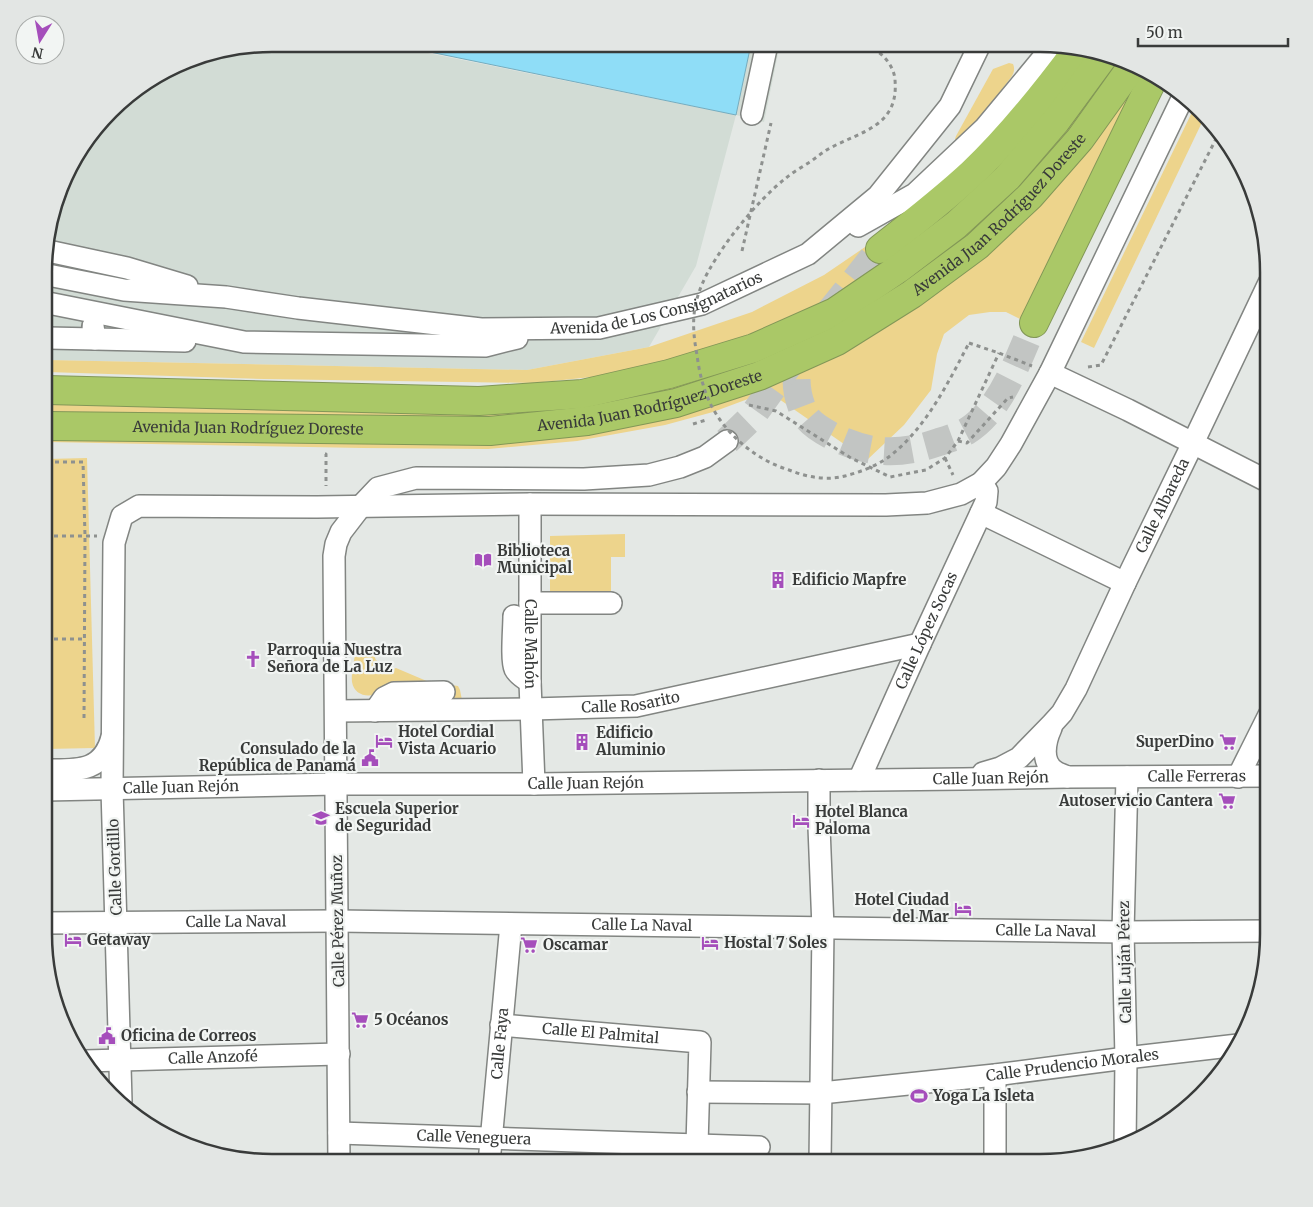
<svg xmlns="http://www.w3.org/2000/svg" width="1313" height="1207" font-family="Merriweather,serif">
  <rect width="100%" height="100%" fill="#e4e8e5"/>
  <polygon fill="#d2dcd5" points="273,44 383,44 736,115 751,44 780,44 764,122 736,115 696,266 649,347 527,370 47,360 48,228 74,159 122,100 199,56"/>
  <g fill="#edd48c">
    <polygon points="1113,60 1121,62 1057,150 984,226 926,273 786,353 651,399 527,417 317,419 47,412 47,402 484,412 843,316"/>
    <path d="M1009 63 1013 64C1015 69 1014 72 1012 76L965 139 957 141 955 139 956 136 993 69Z"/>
    <polygon points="1141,67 1148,73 1024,321 1006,312 990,312 969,315 944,334 937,354 931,390 904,425 867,460 779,399 756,396 713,412 665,425 577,441 488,449 363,448 47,442 47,436 574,434 919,301"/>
    <polygon points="1194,108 1205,116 1094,348 1081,342"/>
    <polygon points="868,245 886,265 816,306 710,353 630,373 534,383 264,379 47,372 47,360 527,370 649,347 752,312 824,275"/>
    <polygon points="87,458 95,748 45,749 47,459"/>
    <polygon points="625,534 625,557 611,557 611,595 550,595 550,536"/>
    <path d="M360 650 374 656 376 660 391 670 396 668 429 682 458 686 460 690 462 700H451V687L376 694C366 698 354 694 352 682 351 673 354 662 355 654Z"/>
  </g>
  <polygon fill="#8fddf7" stroke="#75acbe" points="391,44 751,44 736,115"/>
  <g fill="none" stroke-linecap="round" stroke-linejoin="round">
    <g stroke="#c2c5c3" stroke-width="28" stroke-dasharray="28 14" stroke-linecap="butt">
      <polyline points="829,313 880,249"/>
      <path d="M807 339C804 347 799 356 798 364 794 380 798 405 808 419 815 427 826 433 836 438 873 455 901 455 939 442 949 439 958 436 967 431 1002 409 1018 359 1034 323"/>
      <polyline points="727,441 751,418 798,352"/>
    </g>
    <g stroke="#828582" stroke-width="24">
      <g id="minor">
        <polyline points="752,114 767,44"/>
        <polyline points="858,226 915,194 985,128 1048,52 1053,44"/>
        <polyline points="48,251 127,268 187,286"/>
        <path id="s1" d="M48 275 124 290 226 297 298 308 481 329 599 328 702 304 808 254 878 196 950 106 980 44"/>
        <polyline points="48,303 244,342 485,346 517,338"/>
        <polyline points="48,338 95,339 93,326"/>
        <polyline points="95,339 185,341"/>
        <polyline points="1050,373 1128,410 1269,482"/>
        <path id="s2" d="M530 504V682L534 784"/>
        <polyline points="981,513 1125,583"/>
        <polyline points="530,603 611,603"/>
        <path d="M514 616C514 628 511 660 515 669 518 675 525 679 530 682"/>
        <path id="s3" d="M336 711 532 709 636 706 920 644"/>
        <polyline points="375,711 384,698 394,693 444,692"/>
        <path d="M1051 728C1045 741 1040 763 1056 772 1059 774 1064 775 1067 777"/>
        <path d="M45 770C76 770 103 773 112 737"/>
        <path id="s4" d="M983 773 1000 768 1019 758 1052 724 1062 713 1076 689 1125 583 1193 443 1269 283"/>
        <polyline points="1238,777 1269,715"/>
        <polyline points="819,780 819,827 823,928 820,1163"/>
        <path id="s5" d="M859 780 920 644 986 502 987 491 981 483"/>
        <path id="s6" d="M45 790 336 784H534L963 779 1067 777 1269 776"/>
        <path id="s7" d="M44 923 338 921 1123 932 1269 931"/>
        <path id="s8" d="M501 1025 700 1042 697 1145"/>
        <path id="s9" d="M85 1061 339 1054"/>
        <path id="s10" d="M698 1092 821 1093 995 1075 1126 1058 1238 1045"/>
        <polyline points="121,1101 112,789 114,543 122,516 139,506 317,507 530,504 886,505 927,503 961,494 981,483 996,467 1011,444 1050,373 1182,99"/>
        <path id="s11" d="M339 1133 759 1147"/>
        <polyline points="1125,1147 1126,1058 1123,932 1127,777"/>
        <polyline points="339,1163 334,556 336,544 341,532 361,506 378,488 416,478 584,479 649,475 680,467 705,457 727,441"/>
        <path id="s12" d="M489 1163 511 924"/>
        <polyline points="995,1163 995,1075"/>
      </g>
    </g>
    <g stroke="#829757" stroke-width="30">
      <g id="highway">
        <path d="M880 249C912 224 943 200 972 173 1011 136 1045 93 1077 50"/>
        <polyline points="1034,323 1154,77"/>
        <polyline points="47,390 479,401 582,394 669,374 754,348 835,312 898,269 956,225 1007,178 1056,121 1103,57"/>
        <path id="s13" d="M47 426 490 431 587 421 676 403 759 376 837 341 912 294 977 246 1030 196 1080 139 1133 65"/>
      </g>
    </g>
    <g stroke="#8e918f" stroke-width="3" stroke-dasharray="4 4" stroke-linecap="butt">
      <polyline points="742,251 771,123"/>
      <polyline points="969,343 999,353 1032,366"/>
      <polyline points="1088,367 1101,365 1219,133"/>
      <polyline points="749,405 776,411 851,458 890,477 926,470 945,458 958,441 999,353"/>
      <polyline points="693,424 706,420"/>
      <polyline points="958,441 967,443 1008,398 1013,397"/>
      <polyline points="325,454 326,454 326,486"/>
      <polyline points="945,458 953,475"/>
      <polyline points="47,462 83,462 85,536 84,719"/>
      <polyline points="46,536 97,536"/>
      <polyline points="46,639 85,639"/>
    </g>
    <use href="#minor" stroke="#fff" stroke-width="21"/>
    <use href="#highway" stroke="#aac867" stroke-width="28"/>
    <path stroke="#8e918f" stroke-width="3" stroke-dasharray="4 4" stroke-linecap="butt" d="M866 44C880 51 894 64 895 80 899 126 862 131 830 148 823 152 817 157 810 162 802 167 793 172 786 178 758 200 725 241 708 272 692 302 691 323 697 355 699 371 703 388 710 403 725 434 756 460 789 470 807 477 826 481 845 476 860 472 877 466 890 456 926 428 948 383 969 343"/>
  </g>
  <defs>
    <g id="library-bare" transform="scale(1.35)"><path d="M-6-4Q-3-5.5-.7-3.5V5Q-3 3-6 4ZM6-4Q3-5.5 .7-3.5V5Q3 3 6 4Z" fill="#a54ebb" stroke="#f2f5f3" stroke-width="2.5" paint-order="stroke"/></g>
    <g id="building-bare" transform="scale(1.35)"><path d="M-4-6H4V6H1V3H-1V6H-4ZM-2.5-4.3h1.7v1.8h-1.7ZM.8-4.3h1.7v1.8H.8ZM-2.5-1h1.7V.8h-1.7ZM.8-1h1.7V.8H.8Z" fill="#a54ebb" stroke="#f2f5f3" stroke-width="2.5" paint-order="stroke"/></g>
    <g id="church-bare" transform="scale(1.35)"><path d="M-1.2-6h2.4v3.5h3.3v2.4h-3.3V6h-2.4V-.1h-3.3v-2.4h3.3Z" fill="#a54ebb" stroke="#f2f5f3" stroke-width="2.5" paint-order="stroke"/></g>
    <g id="hotel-bare" transform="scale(1.35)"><path d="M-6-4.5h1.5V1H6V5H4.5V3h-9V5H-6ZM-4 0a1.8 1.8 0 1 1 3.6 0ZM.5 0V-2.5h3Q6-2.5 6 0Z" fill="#a54ebb" stroke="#f2f5f3" stroke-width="2.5" paint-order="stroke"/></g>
    <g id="supermarket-bare" transform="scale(1.35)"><path d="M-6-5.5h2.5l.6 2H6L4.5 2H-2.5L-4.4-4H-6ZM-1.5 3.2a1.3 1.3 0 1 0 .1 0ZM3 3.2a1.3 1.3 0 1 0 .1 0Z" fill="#a54ebb" stroke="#f2f5f3" stroke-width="2.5" paint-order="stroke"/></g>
    <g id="civic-bare" transform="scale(1.35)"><path d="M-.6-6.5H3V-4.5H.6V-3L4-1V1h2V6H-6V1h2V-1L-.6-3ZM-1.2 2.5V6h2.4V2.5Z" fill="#a54ebb" stroke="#f2f5f3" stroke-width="2.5" paint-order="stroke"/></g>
    <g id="university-bare" transform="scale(1.35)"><path d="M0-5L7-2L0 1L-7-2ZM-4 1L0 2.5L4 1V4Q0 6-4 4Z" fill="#a54ebb" stroke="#f2f5f3" stroke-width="2.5" paint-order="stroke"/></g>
    <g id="stadium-bare" transform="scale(1.35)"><path d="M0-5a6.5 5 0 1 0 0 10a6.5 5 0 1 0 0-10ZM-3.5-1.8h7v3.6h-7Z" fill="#a54ebb" stroke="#f2f5f3" stroke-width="2.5" paint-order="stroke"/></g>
  </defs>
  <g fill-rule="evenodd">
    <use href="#library-bare" x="483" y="560"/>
    <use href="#building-bare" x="778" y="580"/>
    <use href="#church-bare" x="253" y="659"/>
    <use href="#hotel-bare" x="384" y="741"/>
    <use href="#building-bare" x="582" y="742"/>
    <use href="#supermarket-bare" x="1228" y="742"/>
    <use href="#civic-bare" x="370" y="758"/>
    <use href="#supermarket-bare" x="1227" y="801"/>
    <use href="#university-bare" x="321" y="818"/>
    <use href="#hotel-bare" x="801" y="821"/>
    <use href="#hotel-bare" x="963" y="909"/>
    <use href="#hotel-bare" x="73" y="940"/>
    <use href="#hotel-bare" x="710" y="943"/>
    <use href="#supermarket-bare" x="529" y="945"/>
    <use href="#supermarket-bare" x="360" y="1020"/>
    <use href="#civic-bare" x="107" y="1036"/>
    <use href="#stadium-bare" x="919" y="1096"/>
  </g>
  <g text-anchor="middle" stroke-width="4.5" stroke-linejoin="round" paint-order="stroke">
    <g font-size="15" fill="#393b3a" stroke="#f2f5f3">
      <text dy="5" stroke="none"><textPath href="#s13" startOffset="1011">Avenida Juan Rodríguez Doreste</textPath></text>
      <text dy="5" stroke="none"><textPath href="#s1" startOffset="616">Avenida de Los Consignatarios</textPath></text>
      <text dy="5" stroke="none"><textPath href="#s13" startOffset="606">Avenida Juan Rodríguez Doreste</textPath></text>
      <text dy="5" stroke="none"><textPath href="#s13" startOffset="201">Avenida Juan Rodríguez Doreste</textPath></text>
      <text dy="5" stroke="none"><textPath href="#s4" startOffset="332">Calle Albareda</textPath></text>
      <text dy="5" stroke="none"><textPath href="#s5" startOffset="164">Calle López Socas</textPath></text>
      <text dy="5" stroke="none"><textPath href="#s2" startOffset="140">Calle Mahón</textPath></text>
      <text dy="5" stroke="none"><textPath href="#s3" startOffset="295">Calle Rosarito</textPath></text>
      <text dy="5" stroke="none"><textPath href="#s6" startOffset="1152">Calle Ferreras</textPath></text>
      <text dy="5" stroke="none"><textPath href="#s6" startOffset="946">Calle Juan Rejón</textPath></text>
      <text dy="5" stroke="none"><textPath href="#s6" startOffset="541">Calle Juan Rejón</textPath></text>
      <text dy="5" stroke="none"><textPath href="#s6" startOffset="136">Calle Juan Rejón</textPath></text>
      <text transform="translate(115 867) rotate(-92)" y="5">Calle Gordillo</text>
      <text dy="5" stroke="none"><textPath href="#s7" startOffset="192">Calle La Naval</textPath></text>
      <text transform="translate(338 921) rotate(-91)" y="5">Calle Pérez Muñoz</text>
      <text dy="5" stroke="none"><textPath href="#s7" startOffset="598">Calle La Naval</textPath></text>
      <text dy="5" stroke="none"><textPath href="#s7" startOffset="1002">Calle La Naval</textPath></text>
      <text transform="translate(1125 962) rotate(-91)" y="5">Calle Luján Pérez</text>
      <text dy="5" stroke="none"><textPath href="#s8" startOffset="100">Calle El Palmital</textPath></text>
      <text dy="5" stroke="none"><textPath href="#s12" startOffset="120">Calle Faya</textPath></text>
      <text dy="5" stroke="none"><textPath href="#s9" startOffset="128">Calle Anzofé</textPath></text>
      <text dy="5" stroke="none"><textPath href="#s10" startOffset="376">Calle Prudencio Morales</textPath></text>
      <text dy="5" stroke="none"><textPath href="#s11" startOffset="135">Calle Veneguera</textPath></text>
    </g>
    <g font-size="15" font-weight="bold" fill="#393b3a" stroke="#f2f5f3" text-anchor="start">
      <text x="497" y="556">Biblioteca<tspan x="497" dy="17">Municipal</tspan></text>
      <text x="792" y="585">Edificio Mapfre</text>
      <text x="267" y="655">Parroquia Nuestra<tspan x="267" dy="17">Señora de La Luz</tspan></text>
      <text x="398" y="737">Hotel Cordial<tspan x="398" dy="17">Vista Acuario</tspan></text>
      <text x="596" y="738">Edificio<tspan x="596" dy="17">Aluminio</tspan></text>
      <text x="1214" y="747" text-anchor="end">SuperDino</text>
      <text x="356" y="754" text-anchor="end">Consulado de la<tspan x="356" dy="17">República de Panamá</tspan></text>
      <text x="1213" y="806" text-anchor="end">Autoservicio Cantera</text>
      <text x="335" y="814">Escuela Superior<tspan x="335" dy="17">de Seguridad</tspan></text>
      <text x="815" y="817">Hotel Blanca<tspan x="815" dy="17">Paloma</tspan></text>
      <text x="949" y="905" text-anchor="end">Hotel Ciudad<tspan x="949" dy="17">del Mar</tspan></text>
      <text x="87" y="945">Getaway</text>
      <text x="724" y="948">Hostal 7 Soles</text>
      <text x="543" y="950">Oscamar</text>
      <text x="374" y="1025">5 Océanos</text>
      <text x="121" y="1041">Oficina de Correos</text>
      <text x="933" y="1101">Yoga La Isleta</text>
    </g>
  </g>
  <path d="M0 0H1313V1207H0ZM272 52H1040A220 220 0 0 1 1260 272V934A220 220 0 0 1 1040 1154H272A220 220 0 0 1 52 934V272A220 220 0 0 1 272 52Z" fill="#e3e6e4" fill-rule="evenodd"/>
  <path fill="none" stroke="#393b3a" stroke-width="2.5" d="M272 52H1040A220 220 0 0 1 1260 272V934A220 220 0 0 1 1040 1154H272A220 220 0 0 1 52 934V272A220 220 0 0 1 272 52Z"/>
  <g transform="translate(40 40) rotate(191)"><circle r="24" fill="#f2f5f3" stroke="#a8aba9"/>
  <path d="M0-4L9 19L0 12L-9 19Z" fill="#a54ebb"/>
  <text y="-8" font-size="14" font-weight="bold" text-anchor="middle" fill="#393b3a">N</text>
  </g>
  <path d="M1138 38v8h150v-8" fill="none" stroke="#393b3a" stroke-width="2.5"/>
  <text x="1146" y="38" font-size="15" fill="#393b3a" stroke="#f2f5f3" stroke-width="4" paint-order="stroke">50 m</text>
</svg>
